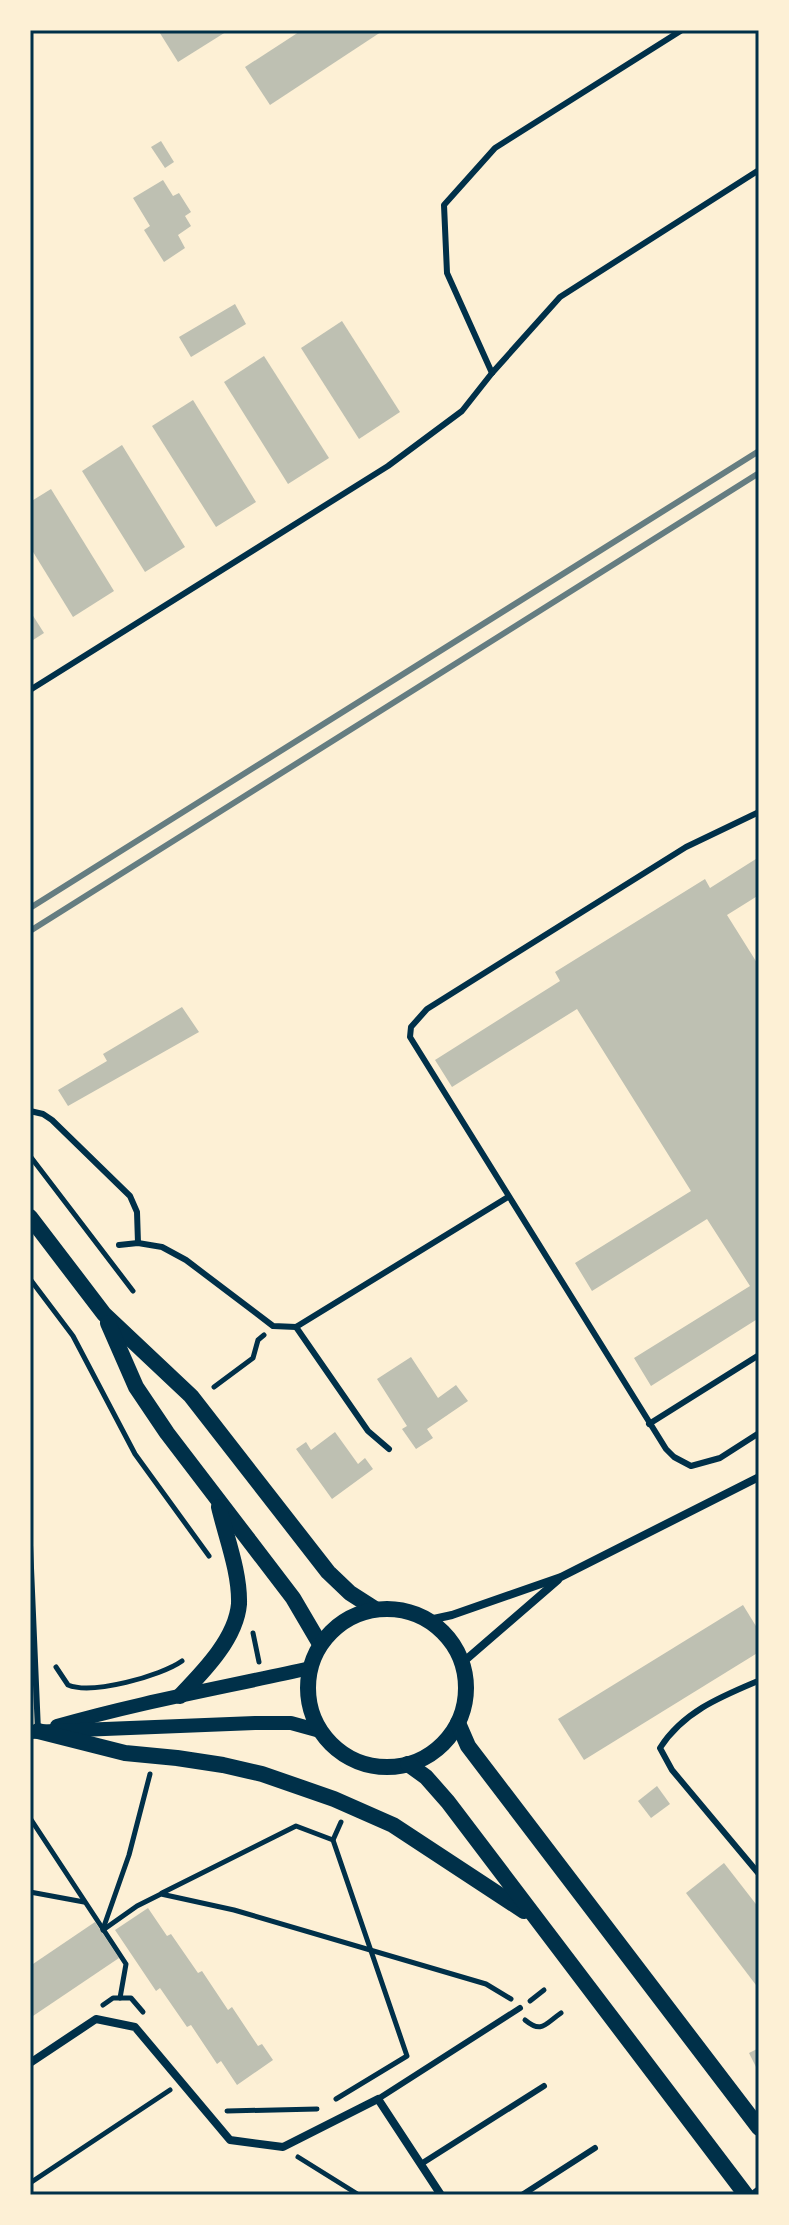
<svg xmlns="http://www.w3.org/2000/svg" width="789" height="2225" font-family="'Public Sans',sans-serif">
  <rect width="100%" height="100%" fill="#fdf0d5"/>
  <g fill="#bec0b2">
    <polygon points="158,30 229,30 178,62"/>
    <polygon points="302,30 384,30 270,105 245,67"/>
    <polygon points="161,141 174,162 165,168 151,147"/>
    <polygon points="163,180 173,196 179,193 191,212 185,216 191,226 178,235 185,248 164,262 144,230 150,226 133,198"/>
    <polygon points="235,304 246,324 191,357 179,337"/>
    <polygon points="342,321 400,412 359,439 301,348"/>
    <polygon points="264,356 329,458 288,484 224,382"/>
    <polygon points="193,400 256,502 216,527 152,426"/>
    <polygon points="122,445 185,547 145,572 82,471"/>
    <polygon points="51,489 114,591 73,617 30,547 30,502"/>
    <polygon points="30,611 44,633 30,642"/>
    <polygon points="759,857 759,895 727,915 759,966 759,1318 651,1386 634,1358 750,1286 707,1219 592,1291 575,1263 691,1191 577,1009 452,1087 435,1060 560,981 555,972 705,879 710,888"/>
    <polygon points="182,1007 199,1032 68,1106 58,1090 107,1061 103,1054"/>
    <polygon points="411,1357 438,1398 456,1385 468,1401 427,1429 433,1438 416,1449 402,1429 407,1426 377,1379"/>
    <polygon points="335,1432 358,1464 365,1458 373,1469 332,1499 296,1449 306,1442 311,1450"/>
    <polygon points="743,1605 759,1631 759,1652 584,1760 558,1719"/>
    <polygon points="657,1786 670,1804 651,1818 638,1801"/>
    <polygon points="724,1863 759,1908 759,1989 686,1893"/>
    <polygon points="148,1908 167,1936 171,1934 198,1973 202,1971 228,2010 232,2007 258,2046 262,2044 273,2060 237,2085 221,2061 217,2064 191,2025 187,2027 160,1988 156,1991 115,1930"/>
    <polygon points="95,1922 119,1958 30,2018 30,1966"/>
    <polygon points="759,2048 759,2073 749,2053"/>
  </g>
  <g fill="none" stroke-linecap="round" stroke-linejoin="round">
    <g stroke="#003049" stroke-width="5">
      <polyline points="30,1156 133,1291"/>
      <polyline points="30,1279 73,1336 135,1454 209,1556"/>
      <polyline points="214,1387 253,1358 258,1340 264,1335"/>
      <polyline points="253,1633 259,1662"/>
      <path d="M56 1667 68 1685C92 1695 161 1676 182 1661"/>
      <polyline points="30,1818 126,1964 120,1998 131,1998 143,2012"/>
      <polyline points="30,1892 84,1902"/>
      <polyline points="162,1893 296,1826 333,1840"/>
      <polyline points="103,1929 129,1855 150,1774"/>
      <polyline points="103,1930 137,1906 161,1894 234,1910 486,1984 511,1999"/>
      <polyline points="530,2001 544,1990"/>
      <polyline points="103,2005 113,1998 120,1998"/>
      <path d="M525 2020C542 2034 545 2024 561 2013"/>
      <polyline points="336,2099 407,2056 333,1840 341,1822"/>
      <polyline points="227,2111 317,2109"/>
      <polyline points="298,2157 359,2195"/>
      <polyline points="30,2183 170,2090"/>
    </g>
    <g stroke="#003049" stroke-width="6">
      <polyline points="492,373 447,273 444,205 495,148 682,30"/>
      <polyline points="30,690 388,466 462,411 492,373 560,297 759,170"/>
      <polyline points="759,812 686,847 427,1009 411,1027 410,1037 666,1449 674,1457 691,1466 720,1458 759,1433"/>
      <polyline points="30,1111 43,1114 52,1120 130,1196 137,1212 138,1243"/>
      <polyline points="119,1245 138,1243 162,1247 186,1260 273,1326 296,1327 508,1197"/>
      <polyline points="296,1327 368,1431 389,1449"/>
      <polyline points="649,1424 759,1355"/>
      <polyline points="30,1545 38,1731"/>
      <path d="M758 1681C720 1697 683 1712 660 1748L672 1770 759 1874"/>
      <polyline points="378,2099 520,2008"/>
      <polyline points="421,2164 544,2086"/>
      <polyline points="522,2195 595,2148"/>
      <polyline points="751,2195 759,2189"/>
    </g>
    <g stroke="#003049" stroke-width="8">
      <polyline points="429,1620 452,1615 561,1577 759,1477"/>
      <polyline points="462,1663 558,1580"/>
      <polyline points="30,2063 96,2019 135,2027 230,2140 283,2147 378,2099 441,2195"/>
    </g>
    <g stroke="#003049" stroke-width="14">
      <path d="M57 1726C140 1702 226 1687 310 1668"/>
      <polyline points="30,1732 255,1723 291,1723 320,1731"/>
    </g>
    <g stroke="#003049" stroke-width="16">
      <polyline points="30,1217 104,1314 191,1396 328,1572 350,1593 375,1609"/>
      <polyline points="108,1323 136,1387 167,1433 293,1598 320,1644"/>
      <circle cx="387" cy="1688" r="79"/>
      <path d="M180 1696C203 1672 236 1639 239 1604 240 1572 226 1537 219 1507"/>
      <polyline points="458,1723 468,1746 759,2128"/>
      <polyline points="38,1731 125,1753 177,1758 223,1765 262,1774 334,1799 393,1825 524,1911"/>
      <polyline points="408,1764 426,1777 448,1802 746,2195"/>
    </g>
    <g stroke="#657d81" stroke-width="6">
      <polyline points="30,908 759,451"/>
      <polyline points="30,931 759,473"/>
    </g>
  </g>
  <rect width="789" height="2225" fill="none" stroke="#fdf0d5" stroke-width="64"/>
  <rect x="32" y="32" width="725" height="2161" fill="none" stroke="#003049" stroke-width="3"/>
</svg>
